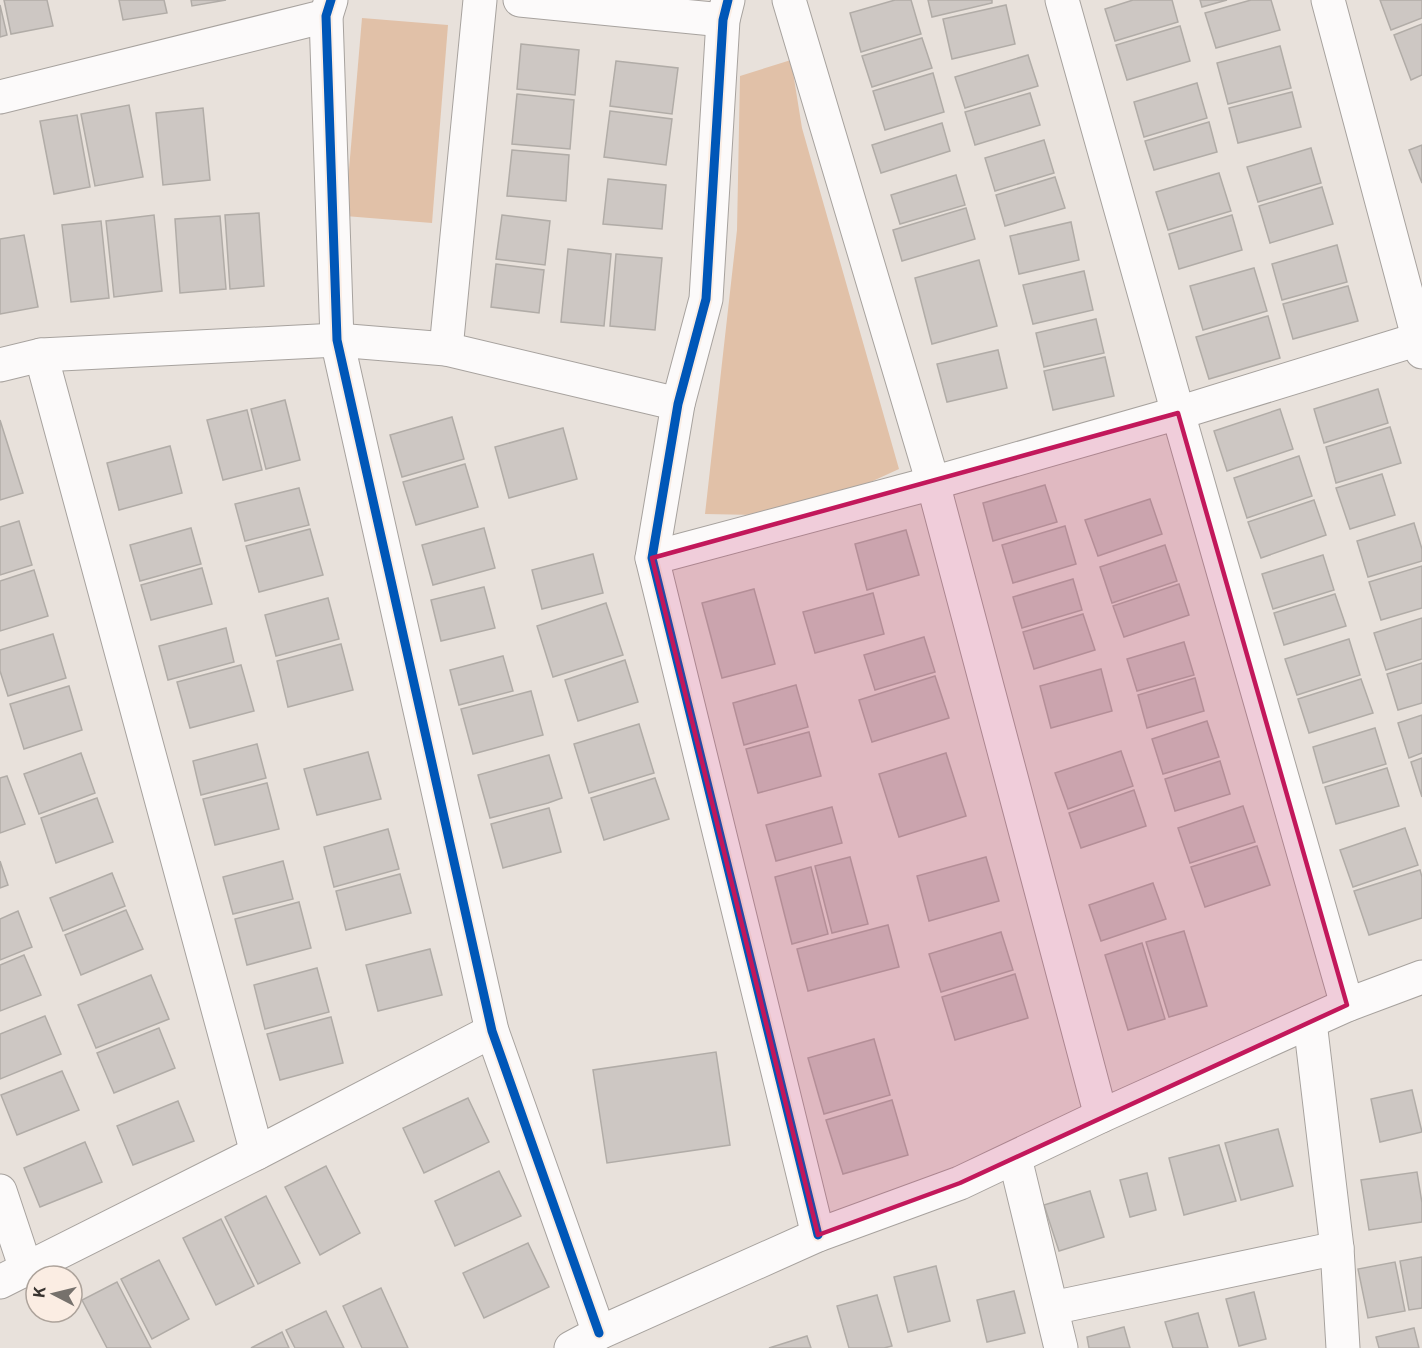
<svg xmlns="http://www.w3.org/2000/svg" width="1422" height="1348" font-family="'Public Sans',sans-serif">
  <rect width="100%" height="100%" fill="#e8e1db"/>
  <g fill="#e1c1a8">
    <polygon points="362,18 448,25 432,223 345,216"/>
    <polygon points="791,60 802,128 899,469 827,502 756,515 705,514 737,230 740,76"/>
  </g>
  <g fill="#cdc7c3" stroke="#b1aca7" stroke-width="1.5">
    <polygon points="4,0 47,0 53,26 11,34"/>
    <polygon points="119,0 164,0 167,13 123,20"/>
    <polygon points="191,0 226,0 192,6"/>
    <polygon points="895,0 911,0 921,34 861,52 850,13"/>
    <polygon points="928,0 992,0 992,3 932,17"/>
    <polygon points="1133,0 1172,0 1178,22 1115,41 1105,9"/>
    <polygon points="1200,0 1227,0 1202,7"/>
    <polygon points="1251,0 1271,0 1280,30 1216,48 1205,13"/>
    <polygon points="1380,0 1422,0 1422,18 1391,30"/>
    <polygon points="0,5 7,35 0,37"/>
    <polygon points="1006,5 1015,44 952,59 943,19"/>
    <polygon points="1422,24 1422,75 1411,80 1394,35"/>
    <polygon points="1180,26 1190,61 1127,80 1116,45"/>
    <polygon points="922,38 932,68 872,87 862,56"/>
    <polygon points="521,44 579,50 575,95 517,89"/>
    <polygon points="1280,46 1291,88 1228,104 1217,63"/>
    <polygon points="1028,55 1038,86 965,108 955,77"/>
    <polygon points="616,61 678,68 672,114 610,106"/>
    <polygon points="933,73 944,112 885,130 873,91"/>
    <polygon points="1197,83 1207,118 1144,137 1134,102"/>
    <polygon points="1292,92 1301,127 1238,143 1229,108"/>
    <polygon points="1030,93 1040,125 975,145 965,112"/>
    <polygon points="517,94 574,100 570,149 512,144"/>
    <polygon points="129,105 143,177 95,186 81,114"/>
    <polygon points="203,108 210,180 163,185 156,113"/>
    <polygon points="610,111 672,119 666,165 604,157"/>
    <polygon points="77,115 90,187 54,194 40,121"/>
    <polygon points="1209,122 1217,152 1154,170 1145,141"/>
    <polygon points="942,123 950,151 881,173 872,145"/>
    <polygon points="1044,140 1054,173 995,191 985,158"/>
    <polygon points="1422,145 1422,183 1409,150"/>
    <polygon points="1311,148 1321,183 1258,202 1247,167"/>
    <polygon points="512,150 569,155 566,201 507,196"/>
    <polygon points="1219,173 1231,211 1168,230 1156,192"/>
    <polygon points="956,175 965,205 900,224 891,195"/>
    <polygon points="1055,177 1065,208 1005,226 996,195"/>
    <polygon points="608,179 666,185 662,229 603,224"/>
    <polygon points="1322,187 1333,224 1270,243 1259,206"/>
    <polygon points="966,208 975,239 902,261 893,230"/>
    <polygon points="259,213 264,286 230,289 225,215"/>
    <polygon points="154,215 162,291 114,297 106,221"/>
    <polygon points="502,215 550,221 545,265 496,259"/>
    <polygon points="1232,215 1242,250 1179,269 1169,234"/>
    <polygon points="220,216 226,289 180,293 175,219"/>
    <polygon points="101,221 109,298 71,302 62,225"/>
    <polygon points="1071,222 1079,260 1019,274 1010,236"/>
    <polygon points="24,235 38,307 0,314 0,239"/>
    <polygon points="1337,245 1347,282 1282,300 1272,264"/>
    <polygon points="568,249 611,254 604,326 561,322"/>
    <polygon points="616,254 662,258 655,330 610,326"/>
    <polygon points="979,260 997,326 932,344 915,278"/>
    <polygon points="496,264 544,270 539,313 491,307"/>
    <polygon points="1254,268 1267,311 1203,330 1190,286"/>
    <polygon points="1084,271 1093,310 1033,324 1023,285"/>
    <polygon points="1348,286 1358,321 1293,339 1283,304"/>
    <polygon points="1268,316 1280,358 1209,379 1196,337"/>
    <polygon points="1096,319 1104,353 1044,367 1036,333"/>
    <polygon points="998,350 1007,388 947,402 937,364"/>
    <polygon points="1105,357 1114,396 1053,410 1044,371"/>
    <polygon points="1378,389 1388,423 1324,443 1314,409"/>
    <polygon points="285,400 300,460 266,469 251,409"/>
    <polygon points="1280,409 1293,449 1227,471 1214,431"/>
    <polygon points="247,410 262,470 223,480 207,420"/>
    <polygon points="452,417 464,459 402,477 390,435"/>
    <polygon points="0,420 23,493 0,500"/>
    <polygon points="1390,427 1401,463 1336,483 1326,447"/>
    <polygon points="563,428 577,479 509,498 495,447"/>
    <polygon points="170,446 182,493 119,510 107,463"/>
    <polygon points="1299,456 1312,496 1247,518 1234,478"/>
    <polygon points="465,464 478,507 416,525 403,482"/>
    <polygon points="1382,474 1395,515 1350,529 1336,488"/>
    <polygon points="1045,485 1057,522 993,541 983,503"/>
    <polygon points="299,488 309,525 245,541 235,504"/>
    <polygon points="1150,499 1162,534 1098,556 1085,520"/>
    <polygon points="1314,500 1326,535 1261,558 1248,522"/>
    <polygon points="19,521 32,565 0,575 0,527"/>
    <polygon points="1414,523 1422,549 1422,561 1368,577 1357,541"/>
    <polygon points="1065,526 1076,564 1013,583 1002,545"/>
    <polygon points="191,528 201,564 140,581 130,545"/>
    <polygon points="484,528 495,568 433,585 422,545"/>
    <polygon points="310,529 323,575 259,592 246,546"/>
    <polygon points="906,530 919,575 867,590 855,544"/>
    <polygon points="1165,545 1177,581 1112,603 1100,567"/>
    <polygon points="593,554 603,593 542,609 532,570"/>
    <polygon points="1323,555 1334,590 1273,609 1262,574"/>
    <polygon points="1422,566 1422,608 1381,620 1369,582"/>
    <polygon points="202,568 212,604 151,620 141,585"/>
    <polygon points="34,570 48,616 0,631 0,581"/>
    <polygon points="1073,579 1082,610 1022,628 1013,597"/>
    <polygon points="1179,584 1189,615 1124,637 1113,606"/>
    <polygon points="484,587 495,628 441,641 431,600"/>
    <polygon points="754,589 775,664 722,678 702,603"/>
    <polygon points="873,593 884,634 815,653 803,612"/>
    <polygon points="1335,594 1346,626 1284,645 1274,613"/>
    <polygon points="328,598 339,639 276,656 265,615"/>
    <polygon points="606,603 623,655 553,677 537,626"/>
    <polygon points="1083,614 1095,650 1034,669 1023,632"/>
    <polygon points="1422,618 1422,659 1386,670 1374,633"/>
    <polygon points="226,628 234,662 168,680 159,646"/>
    <polygon points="53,634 66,678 8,696 0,671 0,650"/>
    <polygon points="924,637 935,672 875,690 864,655"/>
    <polygon points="1349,639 1360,675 1297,695 1285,659"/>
    <polygon points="1184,642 1194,675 1137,691 1127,659"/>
    <polygon points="341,644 353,690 288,707 277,661"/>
    <polygon points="503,656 513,691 459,705 450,670"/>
    <polygon points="625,660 638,702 578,721 565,680"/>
    <polygon points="1422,663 1422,703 1398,710 1387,674"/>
    <polygon points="241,665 254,711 190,728 177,682"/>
    <polygon points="1101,669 1112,711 1051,728 1040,686"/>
    <polygon points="935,676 949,718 872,742 859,700"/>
    <polygon points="1195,678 1204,711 1147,728 1138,695"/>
    <polygon points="1361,679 1373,713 1309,733 1298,699"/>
    <polygon points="796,685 808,727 744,745 733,703"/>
    <polygon points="69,686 82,730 24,749 10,704"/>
    <polygon points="531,691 543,735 473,754 461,709"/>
    <polygon points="1422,715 1422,753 1409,758 1398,723"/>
    <polygon points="1207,721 1219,757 1163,774 1152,739"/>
    <polygon points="639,724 654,773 589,793 574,744"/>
    <polygon points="1375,728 1386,764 1323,783 1313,747"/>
    <polygon points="809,732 821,776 758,793 746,749"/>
    <polygon points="257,744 266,778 201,795 193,761"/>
    <polygon points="1121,751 1133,786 1068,809 1055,773"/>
    <polygon points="368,752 381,799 317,815 304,769"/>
    <polygon points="81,753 95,793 39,814 24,774"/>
    <polygon points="946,753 966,816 899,837 879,774"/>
    <polygon points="549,755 562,798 548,803 490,818 478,775"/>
    <polygon points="1422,758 1422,797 1411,762"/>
    <polygon points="1220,761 1230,794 1175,811 1165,779"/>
    <polygon points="1387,768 1399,806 1336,824 1325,787"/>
    <polygon points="7,776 25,824 0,833 0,778"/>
    <polygon points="655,778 669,819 604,840 591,798"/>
    <polygon points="267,783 279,829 215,845 203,799"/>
    <polygon points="1134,790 1146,826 1081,848 1069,813"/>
    <polygon points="97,798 113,842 56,863 41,818"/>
    <polygon points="1243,806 1255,842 1190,863 1178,828"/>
    <polygon points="832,807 842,843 776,861 766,825"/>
    <polygon points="549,808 561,852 503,868 491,824"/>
    <polygon points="1405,828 1418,865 1353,887 1340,850"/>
    <polygon points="388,829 399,869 334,887 324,847"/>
    <polygon points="1257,846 1270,885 1205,907 1191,867"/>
    <polygon points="850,857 868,924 832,933 815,866"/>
    <polygon points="986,857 999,901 929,921 917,876"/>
    <polygon points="0,861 8,885 0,888"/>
    <polygon points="283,861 293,899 233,914 223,877"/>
    <polygon points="811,867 828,934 792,944 775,877"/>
    <polygon points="1420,870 1422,877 1422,918 1369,935 1354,891"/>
    <polygon points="112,873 125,906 63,931 50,898"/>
    <polygon points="400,874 411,913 346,930 336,891"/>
    <polygon points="1153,883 1166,919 1101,941 1089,905"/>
    <polygon points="299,902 311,948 247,965 235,919"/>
    <polygon points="126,910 143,949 81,975 65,935"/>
    <polygon points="18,911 32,947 0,960 0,919"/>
    <polygon points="888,925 899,967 808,991 797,949"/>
    <polygon points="1184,931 1207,1006 1169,1017 1146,942"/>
    <polygon points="1001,932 1013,970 941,992 929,954"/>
    <polygon points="1142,943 1165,1019 1128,1030 1105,955"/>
    <polygon points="430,949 442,995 378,1011 366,965"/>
    <polygon points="24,955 41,995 0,1011 0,965"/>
    <polygon points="317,968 329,1012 265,1029 254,985"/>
    <polygon points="1015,974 1028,1018 955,1040 942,997"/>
    <polygon points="151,975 169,1019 96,1048 78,1005"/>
    <polygon points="45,1016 61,1054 0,1079 0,1034"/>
    <polygon points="331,1017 343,1063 280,1080 267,1034"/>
    <polygon points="159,1028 175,1068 114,1093 97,1053"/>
    <polygon points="874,1039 890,1095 824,1114 808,1058"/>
    <polygon points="716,1052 730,1145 607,1163 593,1070"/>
    <polygon points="62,1071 79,1110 17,1135 1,1095"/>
    <polygon points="1412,1090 1422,1132 1380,1142 1371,1099"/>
    <polygon points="468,1098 489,1142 424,1173 403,1128"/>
    <polygon points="892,1100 908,1155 843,1174 826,1120"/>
    <polygon points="178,1101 194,1141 133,1165 117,1126"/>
    <polygon points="1278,1129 1293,1186 1241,1200 1225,1143"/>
    <polygon points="85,1142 102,1182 40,1207 24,1168"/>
    <polygon points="1219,1145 1236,1201 1184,1215 1169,1158"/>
    <polygon points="326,1166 360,1233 320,1255 285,1187"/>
    <polygon points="499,1171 521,1216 455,1246 435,1201"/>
    <polygon points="1417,1172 1422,1203 1422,1222 1369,1230 1361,1180"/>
    <polygon points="1147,1173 1156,1210 1130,1217 1120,1180"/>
    <polygon points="1090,1191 1104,1237 1059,1251 1044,1205"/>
    <polygon points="266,1196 300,1263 258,1284 225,1217"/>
    <polygon points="221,1219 254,1286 216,1305 183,1238"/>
    <polygon points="528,1243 549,1287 484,1318 463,1273"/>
    <polygon points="1422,1257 1422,1308 1409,1310 1400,1261"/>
    <polygon points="159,1260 189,1319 152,1339 121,1279"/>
    <polygon points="1395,1262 1405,1311 1368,1318 1358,1269"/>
    <polygon points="936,1266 950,1321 908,1332 894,1277"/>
    <polygon points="117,1282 151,1348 107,1348 82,1300"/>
    <polygon points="381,1288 408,1348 362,1348 343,1306"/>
    <polygon points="1014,1291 1025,1333 987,1342 977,1300"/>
    <polygon points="1254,1292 1266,1339 1239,1346 1226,1299"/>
    <polygon points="877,1295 892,1346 884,1348 849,1348 837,1306"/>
    <polygon points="326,1311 344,1348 295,1348 286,1330"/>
    <polygon points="1198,1313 1208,1348 1173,1348 1165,1322"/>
    <polygon points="1124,1327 1130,1348 1089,1348 1087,1337"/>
    <polygon points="1414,1328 1419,1348 1379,1348 1376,1337"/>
    <polygon points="282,1332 289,1348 251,1348"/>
    <polygon points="807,1336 811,1348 769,1348"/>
  </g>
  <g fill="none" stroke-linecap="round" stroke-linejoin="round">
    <g stroke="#a7a29e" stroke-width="35">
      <g id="minor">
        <polyline points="331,0 326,16 337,340 492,1031 599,1333"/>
        <polyline points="520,0 723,20"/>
        <polyline points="728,0 723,20 706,299 678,404 652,558 818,1235"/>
        <polyline points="789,0 933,483 1101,1116"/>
        <polyline points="1062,0 1178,413 1347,1005"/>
        <polyline points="1328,0 1422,352"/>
        <polyline points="0,97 326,16"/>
        <polyline points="446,349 480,0"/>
        <polyline points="41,355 257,1153"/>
        <polyline points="0,365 41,355 337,340 446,349 678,404"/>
        <polyline points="652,558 933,483 1178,413 1422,338"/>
        <polyline points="1310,1022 1337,1248 1343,1348"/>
        <polyline points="1015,1158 1061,1348"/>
        <polyline points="0,1191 26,1269"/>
        <polyline points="0,1282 257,1153 492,1031"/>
        <polyline points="1052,1308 1337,1248"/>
      </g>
    </g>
    <g stroke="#a7a29e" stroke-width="35">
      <polyline id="secondary" points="571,1348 599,1333 818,1235 960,1183 1101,1116 1347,1005 1422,977"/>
    </g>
    <use href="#minor" stroke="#fcfafa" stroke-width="33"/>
    <use href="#secondary" stroke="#fcfafa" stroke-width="33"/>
    <g stroke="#fbede3" stroke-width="13">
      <g id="cycleway">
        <polyline points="331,0 326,16 337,340 492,1031 599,1333"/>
        <polyline points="728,0 723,20 706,299 678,404 652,558 818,1235"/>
      </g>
    </g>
    <use href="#cycleway" stroke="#0057b8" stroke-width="9"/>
  </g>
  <path fill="#c2185b" fill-opacity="0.2" stroke="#c2185b" stroke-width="4.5" stroke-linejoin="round" d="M1178 413 1347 1005 960 1183 818 1235 652 558Z"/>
  <g transform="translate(54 1294) rotate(277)"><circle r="28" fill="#fbede3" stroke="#ada39b" stroke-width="1.5"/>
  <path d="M0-4.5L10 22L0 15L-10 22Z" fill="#76716c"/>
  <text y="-9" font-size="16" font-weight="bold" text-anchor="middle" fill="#393430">K</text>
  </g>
</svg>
